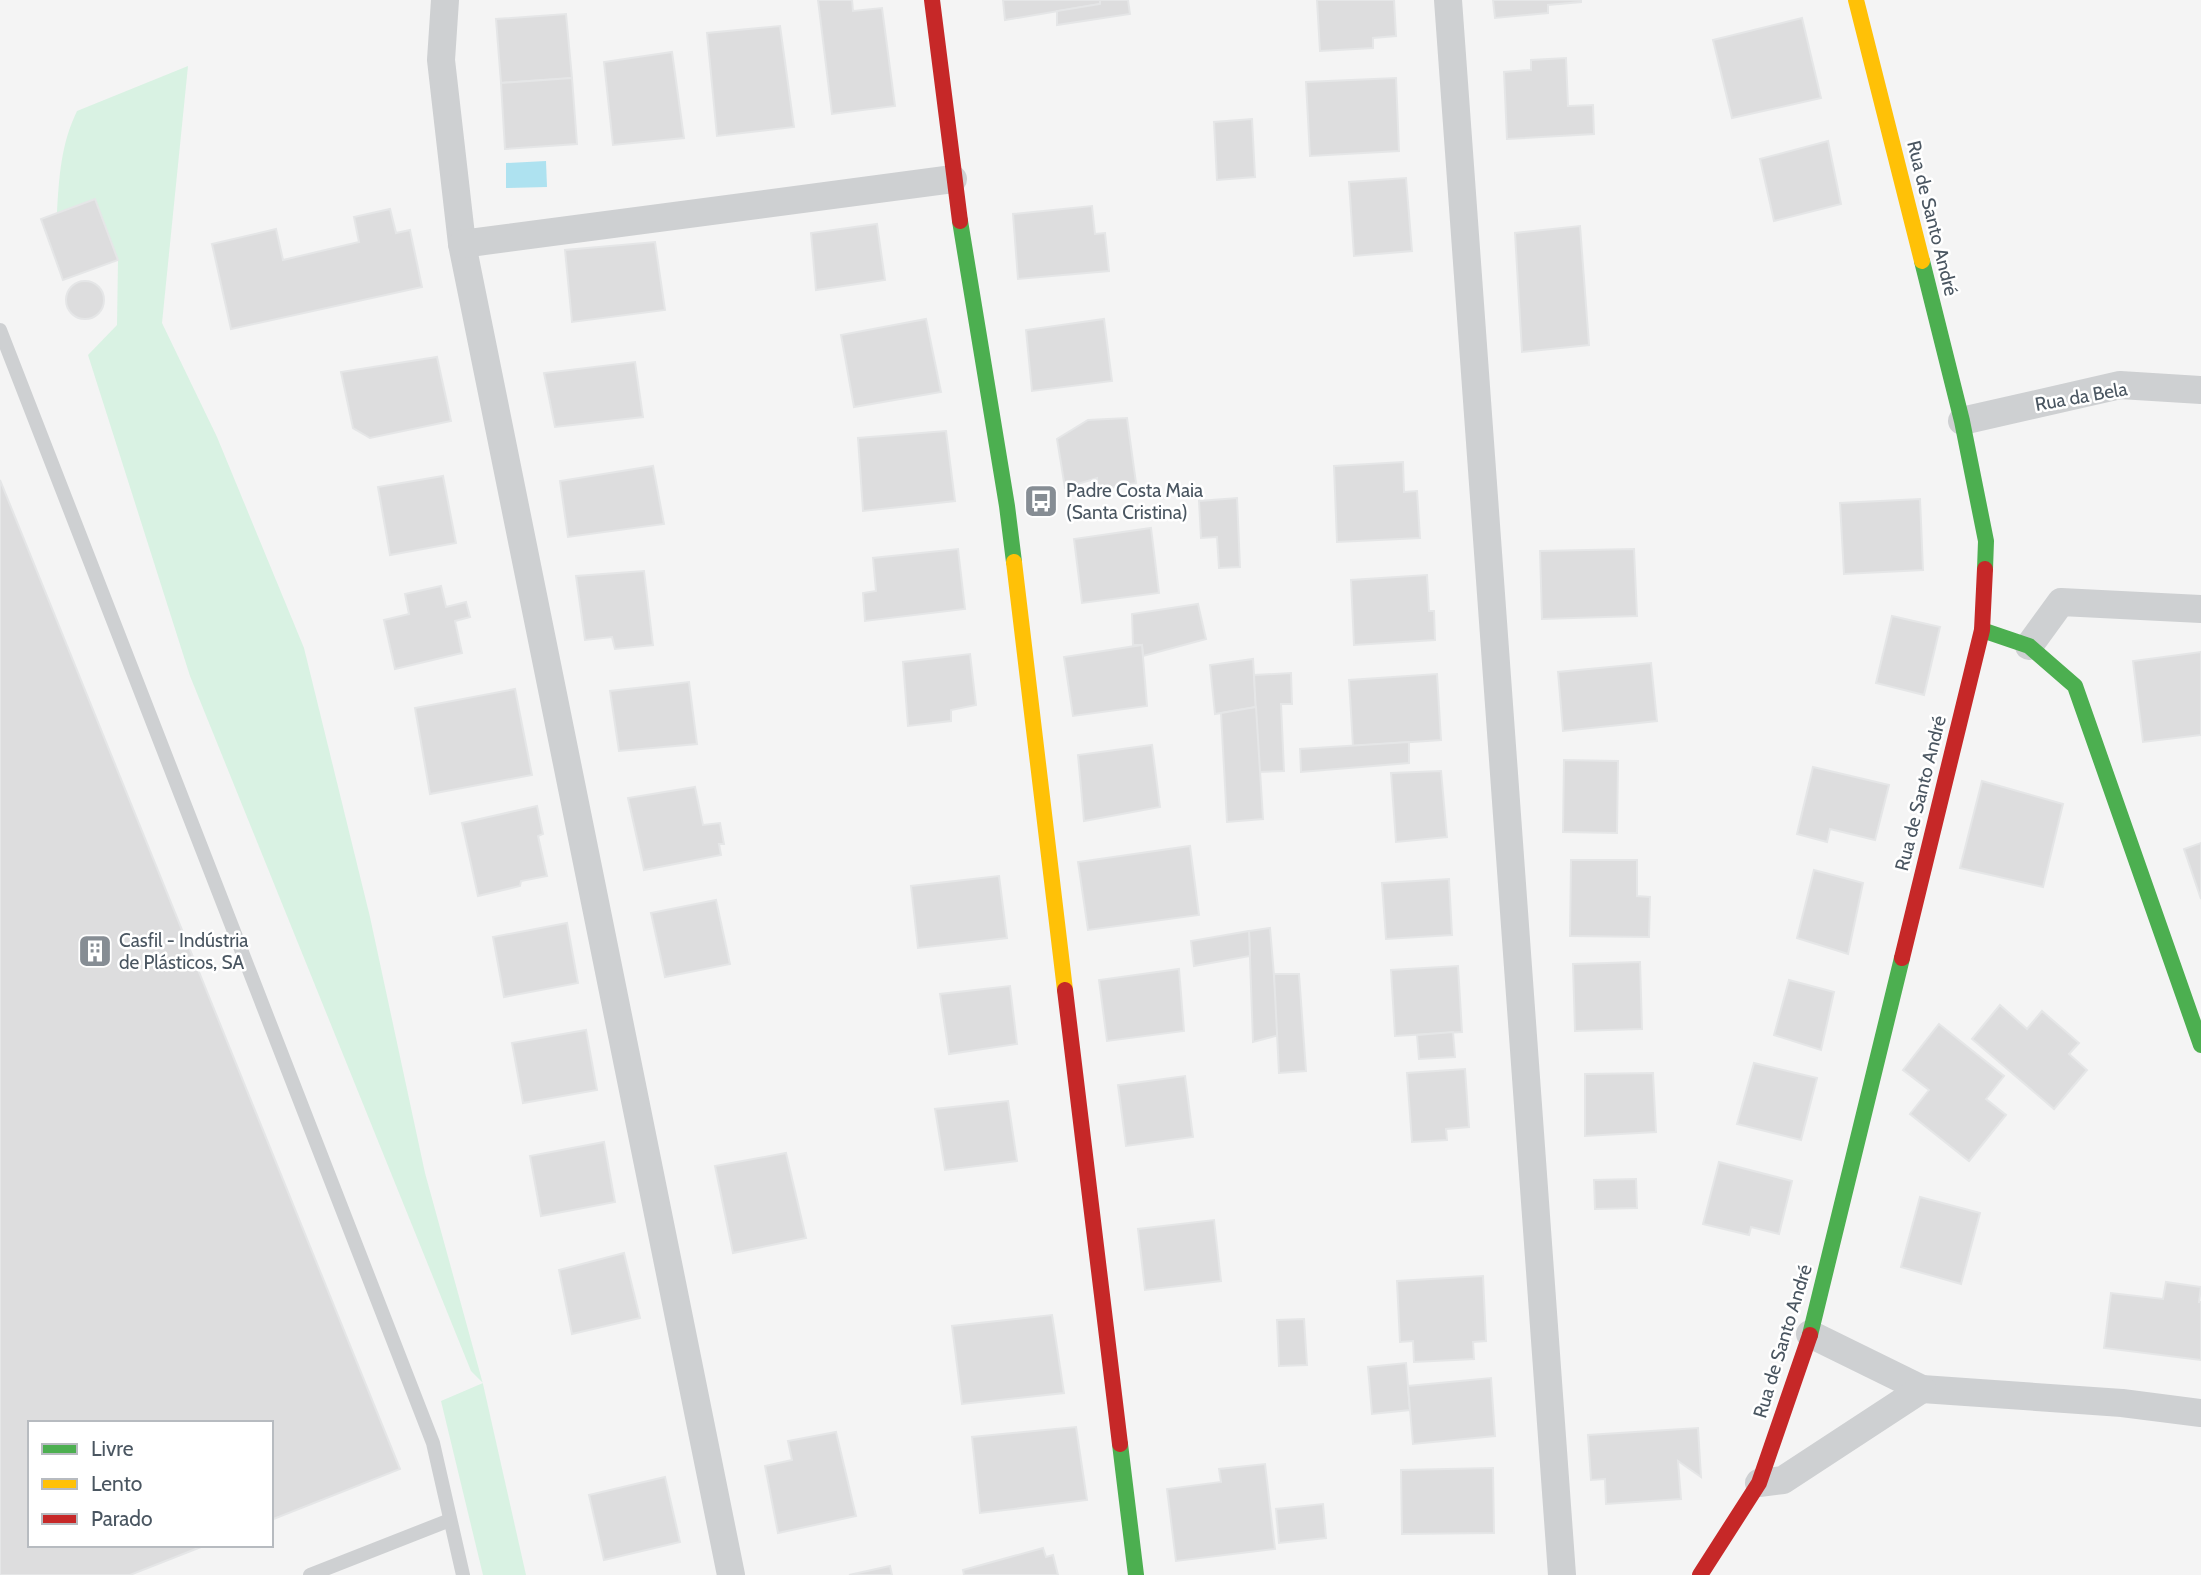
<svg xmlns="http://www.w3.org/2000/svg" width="2201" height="1575" font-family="Cabin,sans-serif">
  <rect width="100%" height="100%" fill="#f4f4f4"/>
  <path fill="#d9f2e3" d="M188 66 162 323 217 437 304 648 370 917 425 1173 483 1384 526 1575H483L441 1401 483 1383 471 1371 190 676 88 355 117 325 118 260 95 199 57 213C59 177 61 144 77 111Z"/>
  <polygon fill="#aee2f0" points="546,161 547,187 506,188 506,163"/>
  <g fill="#ddddde" stroke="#e5e6e7" stroke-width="2">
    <polygon points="818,0 852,0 853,11 882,8 895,106 832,114"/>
    <polygon points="1003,0 1100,0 1100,4 1005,20"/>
    <polygon points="1100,0 1128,0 1130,14 1057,25 1057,11 1100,4"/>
    <polygon points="1317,0 1394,0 1396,36 1373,38 1373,48 1320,51"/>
    <polygon points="1493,0 1581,0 1581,2 1548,5 1548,13 1495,18"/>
    <polygon points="566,14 572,78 501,83 496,19"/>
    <polygon points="1802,18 1821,98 1732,118 1713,40"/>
    <polygon points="780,26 794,127 717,136 707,33"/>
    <polygon points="672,52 684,138 613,145 604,62"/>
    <polygon points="1566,58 1568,106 1593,105 1594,134 1507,139 1504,72 1531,70 1531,60"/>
    <polygon points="572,78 577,144 505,149 501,83"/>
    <polygon points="1396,78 1399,151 1310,156 1306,82"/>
    <polygon points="1252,119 1255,177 1217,180 1214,122"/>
    <polygon points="1828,141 1841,204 1774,221 1760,159"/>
    <polygon points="1406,178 1412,251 1354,256 1349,182"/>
    <polygon points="95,199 118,260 63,280 41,219"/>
    <polygon points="1092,206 1095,234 1105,233 1109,271 1018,279 1013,214"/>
    <polygon points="390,209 396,233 410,230 422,287 231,329 212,244 276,229 283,260 359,242 354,217"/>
    <polygon points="877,224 885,280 816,290 811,233"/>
    <polygon points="1580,226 1589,345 1522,352 1515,233"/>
    <polygon points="655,242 665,310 572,322 565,250"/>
    <circle cx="85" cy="300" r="19"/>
    <polygon points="926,319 941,392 854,407 841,335"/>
    <polygon points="1104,319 1112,381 1032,391 1026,330"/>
    <polygon points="437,357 451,421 370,438 353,428 341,372"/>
    <polygon points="635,362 643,417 555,427 544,373"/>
    <polygon points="1127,418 1136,483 1098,490 1097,478 1065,488 1057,439 1088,420"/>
    <polygon points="946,431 955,501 863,511 858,438"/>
    <polygon points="1403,462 1404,492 1417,491 1420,538 1337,542 1334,466"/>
    <polygon points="653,466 664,524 568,537 560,481"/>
    <polygon points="443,476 456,543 390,555 378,487"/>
    <polygon points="0,480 400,1469 271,1520 271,1423 30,1423 30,1545 206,1545 130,1575 0,1575"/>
    <polygon points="1237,498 1240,567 1219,568 1217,537 1201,538 1199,501"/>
    <polygon points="1920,499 1923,570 1844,574 1840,503"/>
    <polygon points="1151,528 1159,593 1082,603 1074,539"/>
    <polygon points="958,549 965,609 865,621 863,593 876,591 873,558"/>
    <polygon points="1634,549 1637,616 1542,619 1540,551"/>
    <polygon points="644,571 653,645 615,649 612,637 585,640 576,576"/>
    <polygon points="1427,575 1429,611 1434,611 1435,640 1354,645 1351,580"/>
    <polygon points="441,586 446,607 466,602 470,617 455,621 462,653 395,669 384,620 409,614 405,594"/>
    <polygon points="1198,604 1206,639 1143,656 1142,645 1133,645 1132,614"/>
    <polygon points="1892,616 1940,627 1924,695 1876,683"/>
    <polygon points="1142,645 1147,706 1073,716 1064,657"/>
    <polygon points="2201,652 2201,735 2143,742 2133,661"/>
    <polygon points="970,654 976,705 951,710 951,721 908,726 903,662"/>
    <polygon points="1253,659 1256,707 1215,714 1210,665"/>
    <polygon points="1651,663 1657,721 1563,731 1558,672"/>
    <polygon points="1291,673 1292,704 1281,704 1284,771 1259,772 1254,675"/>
    <polygon points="1437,674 1441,740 1353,746 1349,680"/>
    <polygon points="689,682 697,744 619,751 610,691"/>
    <polygon points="515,689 532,775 430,794 415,708"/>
    <polygon points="1256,707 1263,819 1227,822 1221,713"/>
    <polygon points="1409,742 1409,763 1301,772 1300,749"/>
    <polygon points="1152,745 1160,807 1084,821 1078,755"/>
    <polygon points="1564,760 1618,761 1617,833 1563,832"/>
    <polygon points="1813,767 1889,785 1875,840 1830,829 1827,842 1797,834"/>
    <polygon points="1441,771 1447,837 1396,842 1391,773"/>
    <polygon points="1982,781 2063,804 2043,887 1960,868"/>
    <polygon points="695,787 703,825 720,823 724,844 719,844 721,855 644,870 628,798"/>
    <polygon points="537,806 543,834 538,836 547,876 521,881 520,886 478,896 462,823"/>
    <polygon points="2201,843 2201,899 2184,849"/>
    <polygon points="1190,846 1199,915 1088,930 1078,862"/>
    <polygon points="1571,860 1637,860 1637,896 1650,897 1649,937 1570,936"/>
    <polygon points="1814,870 1863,883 1848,954 1797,938"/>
    <polygon points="999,876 1007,938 918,948 911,886"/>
    <polygon points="1449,879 1452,935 1386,939 1382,883"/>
    <polygon points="716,900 730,964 665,977 651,913"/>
    <polygon points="567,923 578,983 504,997 493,937"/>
    <polygon points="1270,928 1279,1035 1253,1042 1249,931"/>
    <polygon points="1249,931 1250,956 1194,966 1191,941"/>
    <polygon points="1640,962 1642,1029 1575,1031 1573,964"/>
    <polygon points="1458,966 1462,1032 1395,1036 1391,970"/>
    <polygon points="1179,969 1184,1031 1107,1041 1099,980"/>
    <polygon points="1274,974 1299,974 1306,1071 1279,1073"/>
    <polygon points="1789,980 1834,992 1821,1050 1774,1035"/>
    <polygon points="1010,986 1017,1044 949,1054 940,994"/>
    <polygon points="2000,1005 2027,1029 2042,1011 2079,1043 2069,1054 2087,1070 2054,1109 1972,1039"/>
    <polygon points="1939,1024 2004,1076 1986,1099 2006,1115 1969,1161 1910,1114 1929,1090 1903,1070"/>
    <polygon points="586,1030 597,1090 523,1103 512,1043"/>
    <polygon points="1453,1032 1455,1057 1419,1059 1417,1035"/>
    <polygon points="1754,1063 1817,1078 1801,1140 1737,1124"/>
    <polygon points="1465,1069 1469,1127 1446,1129 1447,1140 1412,1142 1407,1073"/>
    <polygon points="1653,1073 1656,1132 1585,1136 1585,1074"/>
    <polygon points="1185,1076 1193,1137 1126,1146 1118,1085"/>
    <polygon points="1008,1101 1017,1161 945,1170 935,1109"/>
    <polygon points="604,1142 615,1202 541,1216 530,1156"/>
    <polygon points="786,1153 806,1238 733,1253 715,1166"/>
    <polygon points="1719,1162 1792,1181 1779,1234 1751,1227 1749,1235 1703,1224"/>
    <polygon points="1636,1179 1637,1208 1595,1209 1594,1180"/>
    <polygon points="1920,1197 1980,1213 1961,1284 1901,1267"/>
    <polygon points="1214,1220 1221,1281 1145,1290 1138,1229"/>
    <polygon points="624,1253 640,1318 572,1334 559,1270"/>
    <polygon points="1483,1276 1486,1341 1473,1342 1474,1359 1414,1362 1413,1341 1400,1342 1397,1281"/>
    <polygon points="2166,1282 2201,1287 2199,1302 2201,1302 2201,1360 2104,1348 2111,1293 2163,1299"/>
    <polygon points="1052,1315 1064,1393 962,1404 952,1326"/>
    <polygon points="1304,1319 1307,1365 1279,1366 1277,1320"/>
    <polygon points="1406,1363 1410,1410 1372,1414 1368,1367"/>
    <polygon points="1491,1378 1495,1436 1413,1444 1408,1386"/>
    <polygon points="1076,1427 1087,1500 980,1513 972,1437"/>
    <polygon points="1698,1428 1701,1477 1678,1461 1681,1499 1606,1504 1605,1479 1591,1480 1588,1435"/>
    <polygon points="836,1432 856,1516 778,1533 765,1466 792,1460 788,1441"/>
    <polygon points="1265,1464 1275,1549 1176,1561 1167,1489 1221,1482 1219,1469"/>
    <polygon points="1493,1468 1494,1533 1402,1534 1401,1470"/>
    <polygon points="665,1477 680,1542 604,1560 589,1495"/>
    <polygon points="1323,1504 1326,1538 1279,1543 1276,1509"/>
    <polygon points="1043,1548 1046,1557 1053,1555 1058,1575 964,1575 963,1570"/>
    <polygon points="890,1566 892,1575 849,1575"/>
  </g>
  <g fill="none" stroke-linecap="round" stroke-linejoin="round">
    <g stroke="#ced0d2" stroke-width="14">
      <polyline points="0,330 433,1443 463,1575"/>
      <polyline points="310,1575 450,1520"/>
    </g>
    <g stroke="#ced0d2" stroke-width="28">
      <polyline points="445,0 441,60 462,244 731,1575"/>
      <polyline points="1448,0 1562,1575"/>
      <polyline points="462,244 953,179"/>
      <polyline points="1962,421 2120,385 2201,390"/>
      <polyline points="2029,646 2061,602 2201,609"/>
      <polyline points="1810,1334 1922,1389 2122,1403 2201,1413"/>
      <polyline points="1759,1483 1783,1480 1922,1389"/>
    </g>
    <g stroke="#4caf50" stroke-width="16">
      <polyline points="960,221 1007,506 1014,562"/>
      <polyline points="1922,261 1962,421 1986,541 1985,569"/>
      <polyline points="1982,630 2029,646 2075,686 2201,1045"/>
      <polyline points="1810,1335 1902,958"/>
      <polyline points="1120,1444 1136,1575"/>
    </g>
    <g stroke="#ffc107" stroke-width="16">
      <polyline points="1856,0 1922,261"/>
      <polyline points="1014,562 1065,990"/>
    </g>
    <g stroke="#c62828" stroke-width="16">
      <polyline points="932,0 960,221"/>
      <polyline points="1902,958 1982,630 1985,569"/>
      <polyline points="1065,990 1120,1444"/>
      <polyline points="1700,1575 1759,1483 1810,1335"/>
    </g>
  </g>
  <defs>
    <g id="bus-square" transform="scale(1.75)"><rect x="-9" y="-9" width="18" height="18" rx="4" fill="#868d94" stroke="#fff"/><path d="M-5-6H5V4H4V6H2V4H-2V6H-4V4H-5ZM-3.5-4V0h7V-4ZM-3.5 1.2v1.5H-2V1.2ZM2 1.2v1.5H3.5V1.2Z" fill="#fff"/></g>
    <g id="building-square" transform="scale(1.75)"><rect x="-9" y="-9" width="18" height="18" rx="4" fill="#868d94" stroke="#fff"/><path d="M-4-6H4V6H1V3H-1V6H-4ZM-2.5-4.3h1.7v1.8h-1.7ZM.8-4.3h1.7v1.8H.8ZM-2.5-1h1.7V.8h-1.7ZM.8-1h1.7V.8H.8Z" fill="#fff"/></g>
  </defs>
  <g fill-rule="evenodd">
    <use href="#bus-square" x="1041" y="501"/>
    <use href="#building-square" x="95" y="951"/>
  </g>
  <g text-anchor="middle" stroke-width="5" stroke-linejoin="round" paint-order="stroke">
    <g font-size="19" fill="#4a5661" stroke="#fff">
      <text transform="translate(1933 218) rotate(76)" y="7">Rua de Santo André</text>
      <text transform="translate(2081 396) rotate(-10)" y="7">Rua da Bela</text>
      <text transform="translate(1920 793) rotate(-76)" y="7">Rua de Santo André</text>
      <text transform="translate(1782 1341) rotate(-73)" y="7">Rua de Santo André</text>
    </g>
    <g font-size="19" fill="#4a5661" stroke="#fff" text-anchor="start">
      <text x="1066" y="497">Padre Costa Maia<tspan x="1066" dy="22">(Santa Cristina)</tspan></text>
      <text x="119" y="947">Casfil - Indústria<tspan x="119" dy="22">de Plásticos, SA</tspan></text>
    </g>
  </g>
  <rect x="28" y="1421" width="245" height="126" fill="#ffffff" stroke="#b7bbc0" stroke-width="2"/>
  <rect x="42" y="1444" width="35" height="10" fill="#4caf50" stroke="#b7bbc0" stroke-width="2"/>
  <text x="91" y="1456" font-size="21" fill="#4a5661">Livre</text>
  <rect x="42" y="1479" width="35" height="10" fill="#ffc107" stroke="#b7bbc0" stroke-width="2"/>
  <text x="91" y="1491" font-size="21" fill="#4a5661">Lento</text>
  <rect x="42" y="1514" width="35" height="10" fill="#c62828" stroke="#b7bbc0" stroke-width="2"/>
  <text x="91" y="1526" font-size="21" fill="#4a5661">Parado</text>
</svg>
